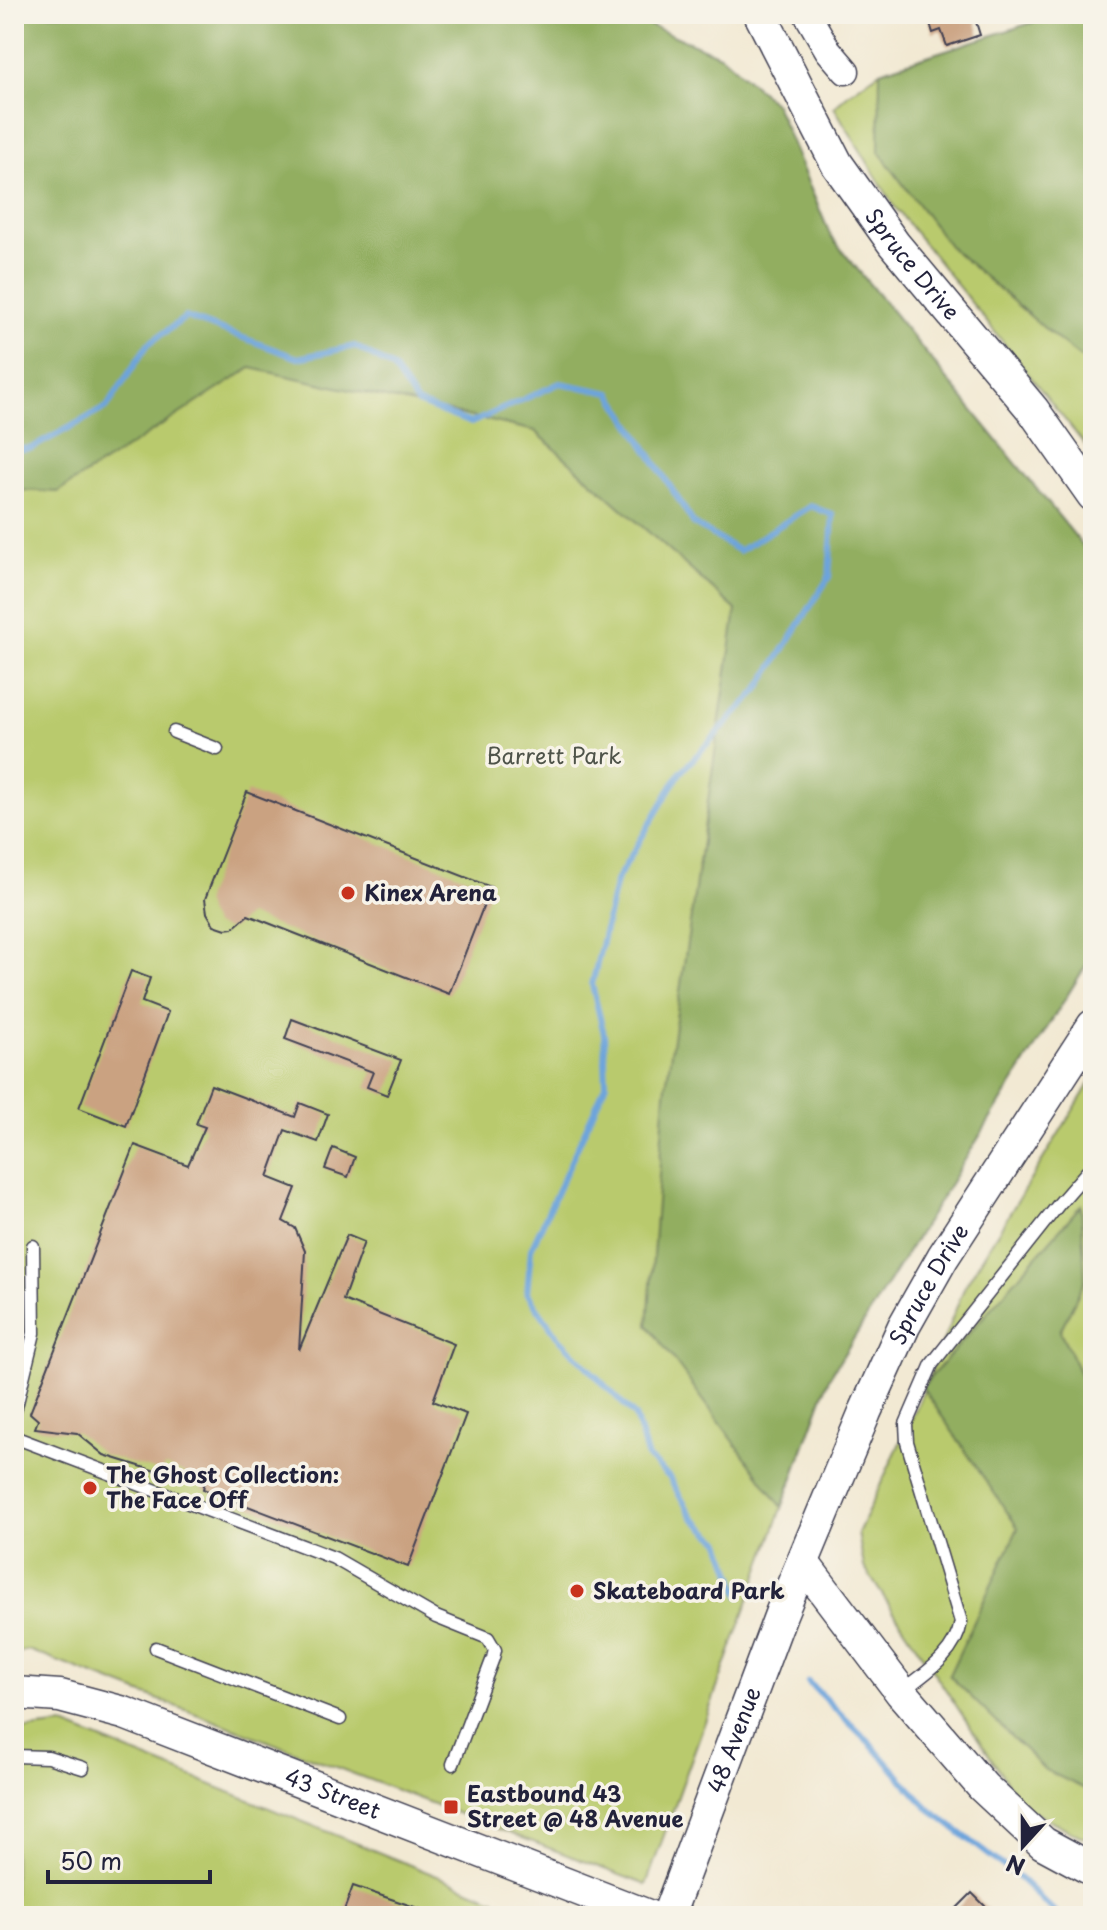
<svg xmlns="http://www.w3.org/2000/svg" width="1107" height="1930" font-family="'Playpen Sans',sans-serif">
  <rect width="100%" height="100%" fill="#f7f3e8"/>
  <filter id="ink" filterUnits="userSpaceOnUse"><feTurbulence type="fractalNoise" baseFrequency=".0125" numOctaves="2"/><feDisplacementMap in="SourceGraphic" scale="16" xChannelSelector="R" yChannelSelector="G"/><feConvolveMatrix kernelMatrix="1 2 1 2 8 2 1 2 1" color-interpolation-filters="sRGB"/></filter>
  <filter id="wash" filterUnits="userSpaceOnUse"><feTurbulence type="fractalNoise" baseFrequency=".006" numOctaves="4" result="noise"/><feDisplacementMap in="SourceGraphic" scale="32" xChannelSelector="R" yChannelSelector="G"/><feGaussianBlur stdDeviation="1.8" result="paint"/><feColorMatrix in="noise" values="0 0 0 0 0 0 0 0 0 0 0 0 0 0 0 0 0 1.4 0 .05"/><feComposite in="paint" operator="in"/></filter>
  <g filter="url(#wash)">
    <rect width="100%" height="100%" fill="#f2e9d3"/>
    <g fill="#b9ca6d" stroke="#6e7654" stroke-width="2">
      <polygon points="14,14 623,14 722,56 775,104 831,237 1093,558 1093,954 829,1378 646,1885 28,1650 14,1654"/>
      <polygon points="1045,14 1093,14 1093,455 894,206 834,107 848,94 880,71 1044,19"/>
      <polygon points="1093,1078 1093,1839 1082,1837 1023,1806 864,1567 858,1533 918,1404 965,1286"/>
      <polygon points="64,1725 536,1916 14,1916 14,1731"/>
    </g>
    <g fill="#92ae60" stroke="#5a684e" stroke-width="2">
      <polygon points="14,14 623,14 722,56 775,104 831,237 1093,558 1093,954 829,1378 782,1507 648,1325 665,1093 736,610 535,431 251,368 58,492 14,490"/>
      <polygon points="1045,14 1093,14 1093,367 1057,339 950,247 879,152 880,71 1044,19"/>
      <polygon points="1081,1205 1085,1280 1060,1331 1093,1401 1093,1793 1045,1770 949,1675 1018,1528 922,1387"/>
    </g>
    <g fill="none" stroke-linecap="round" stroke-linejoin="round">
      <g stroke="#6da4db" stroke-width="6">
        <polyline points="14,450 32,448 107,407 148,344 186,317 298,358 355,346 393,368 417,403 471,423 560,383 611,393 694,524 739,551 811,506 833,515 829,577 758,690 680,773 616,881 592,985 604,1034 606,1084 531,1249 527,1293 558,1337 635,1416 648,1458 669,1477 693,1518 721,1542 740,1596"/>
        <polyline points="808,1682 871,1744 927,1807 1019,1878 1059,1916"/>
      </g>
    </g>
    <g id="blocks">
      <g fill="#caa281">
        <polygon points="927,14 980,14 981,17 975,19 980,35 947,46 941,30 933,33"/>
        <polygon points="247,792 491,887 449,994 248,915 233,928 226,929 214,925 207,913 205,899"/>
        <polygon points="131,971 150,978 142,1002 168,1012 126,1126 79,1108"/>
        <polygon points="292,1019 401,1060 387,1095 367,1087 373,1072 285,1039"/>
        <polygon points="211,1085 295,1117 300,1103 328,1114 318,1142 285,1130 268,1177 296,1188 283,1221 295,1228 305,1251 299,1350 347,1235 364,1242 343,1300 454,1344 433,1401 466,1414 408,1567 203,1489 205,1481 165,1466 162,1473 104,1455 77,1433 35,1428 38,1420 30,1413 135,1145 188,1165 205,1127 196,1124"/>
        <polygon points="333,1148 355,1157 348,1177 325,1169"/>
        <polygon points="353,1886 432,1913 431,1916 342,1916"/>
        <polygon points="972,1893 995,1916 949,1916"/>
      </g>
    </g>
  </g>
  <g filter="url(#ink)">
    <use href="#blocks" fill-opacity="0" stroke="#414052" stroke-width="2"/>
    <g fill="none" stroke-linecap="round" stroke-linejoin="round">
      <g stroke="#414052" stroke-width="15">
        <g id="service">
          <polyline points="174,732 217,749"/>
          <polyline points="14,1415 34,1333 33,1246"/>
          <polyline points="14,1437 334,1558 436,1617 488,1638 495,1650 493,1658 453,1764"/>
          <polyline points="156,1648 340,1719"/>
          <path d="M902 1691C926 1673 956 1654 961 1622L907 1442 906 1424 932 1364 1059 1204 1093 1165"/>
          <polyline points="14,1756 48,1757 83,1768"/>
        </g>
      </g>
      <g stroke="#414052" stroke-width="29">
        <polyline id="minor" points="807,14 828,50 846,71"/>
      </g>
      <g stroke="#414052" stroke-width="35">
        <g id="tertiary">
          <path id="s1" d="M760 14 837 164 894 244 1033 410 1093 495"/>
          <polyline points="803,1563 901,1692 983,1787 1043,1843 1093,1870"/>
          <path id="s2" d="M14 1693 60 1696 124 1713 648 1916"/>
          <path id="s3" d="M668 1916 781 1614 865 1412 904 1326 943 1257 1093 1026"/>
        </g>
      </g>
      <use href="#service" stroke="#fff" stroke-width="12"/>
      <use href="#minor" stroke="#fff" stroke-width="26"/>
      <use href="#tertiary" stroke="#fff" stroke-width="32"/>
    </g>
  </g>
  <g fill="#c8321e" stroke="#f7f3e8" stroke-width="3">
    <circle cx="348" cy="893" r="8"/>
    <circle cx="90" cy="1488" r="8"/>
    <circle cx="577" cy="1591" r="8"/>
    <rect x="443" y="1799" width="16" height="16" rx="4"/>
  </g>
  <g text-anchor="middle" stroke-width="7" stroke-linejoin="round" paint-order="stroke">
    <g font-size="22" fill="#22223b" stroke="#f7f3e8">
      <text dy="8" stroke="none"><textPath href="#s1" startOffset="294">Spruce Drive</textPath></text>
      <text dy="8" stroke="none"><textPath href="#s3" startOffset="684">Spruce Drive</textPath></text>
      <text dy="8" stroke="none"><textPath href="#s3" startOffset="188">48 Avenue</textPath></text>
      <text dy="8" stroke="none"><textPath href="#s2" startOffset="336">43 Street</textPath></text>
    </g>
    <g font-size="22" fill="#4f544a" stroke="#f7f3e8">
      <text x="554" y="764">Barrett Park</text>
    </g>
    <g font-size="22" font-weight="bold" fill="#22223b" stroke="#f7f3e8" text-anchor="start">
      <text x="364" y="901">Kinex Arena</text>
      <text x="106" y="1483">The Ghost Collection:<tspan x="106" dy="25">The Face Off</tspan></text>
      <text x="593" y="1599">Skateboard Park</text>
      <text x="467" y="1802">Eastbound 43<tspan x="467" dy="25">Street @ 48 Avenue</tspan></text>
    </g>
  </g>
  <rect width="1107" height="1930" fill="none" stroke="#f7f3e8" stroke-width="48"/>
  <g transform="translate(1023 1846) rotate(201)" stroke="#f7f3e8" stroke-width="6" paint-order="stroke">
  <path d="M0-6L14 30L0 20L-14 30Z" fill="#22223b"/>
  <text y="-12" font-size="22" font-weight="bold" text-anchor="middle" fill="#22223b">N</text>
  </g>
  <path d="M48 1870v12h162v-12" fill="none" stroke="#22223b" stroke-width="4"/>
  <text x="60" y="1870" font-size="24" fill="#22223b" stroke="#f7f3e8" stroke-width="6" paint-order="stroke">50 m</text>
</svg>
